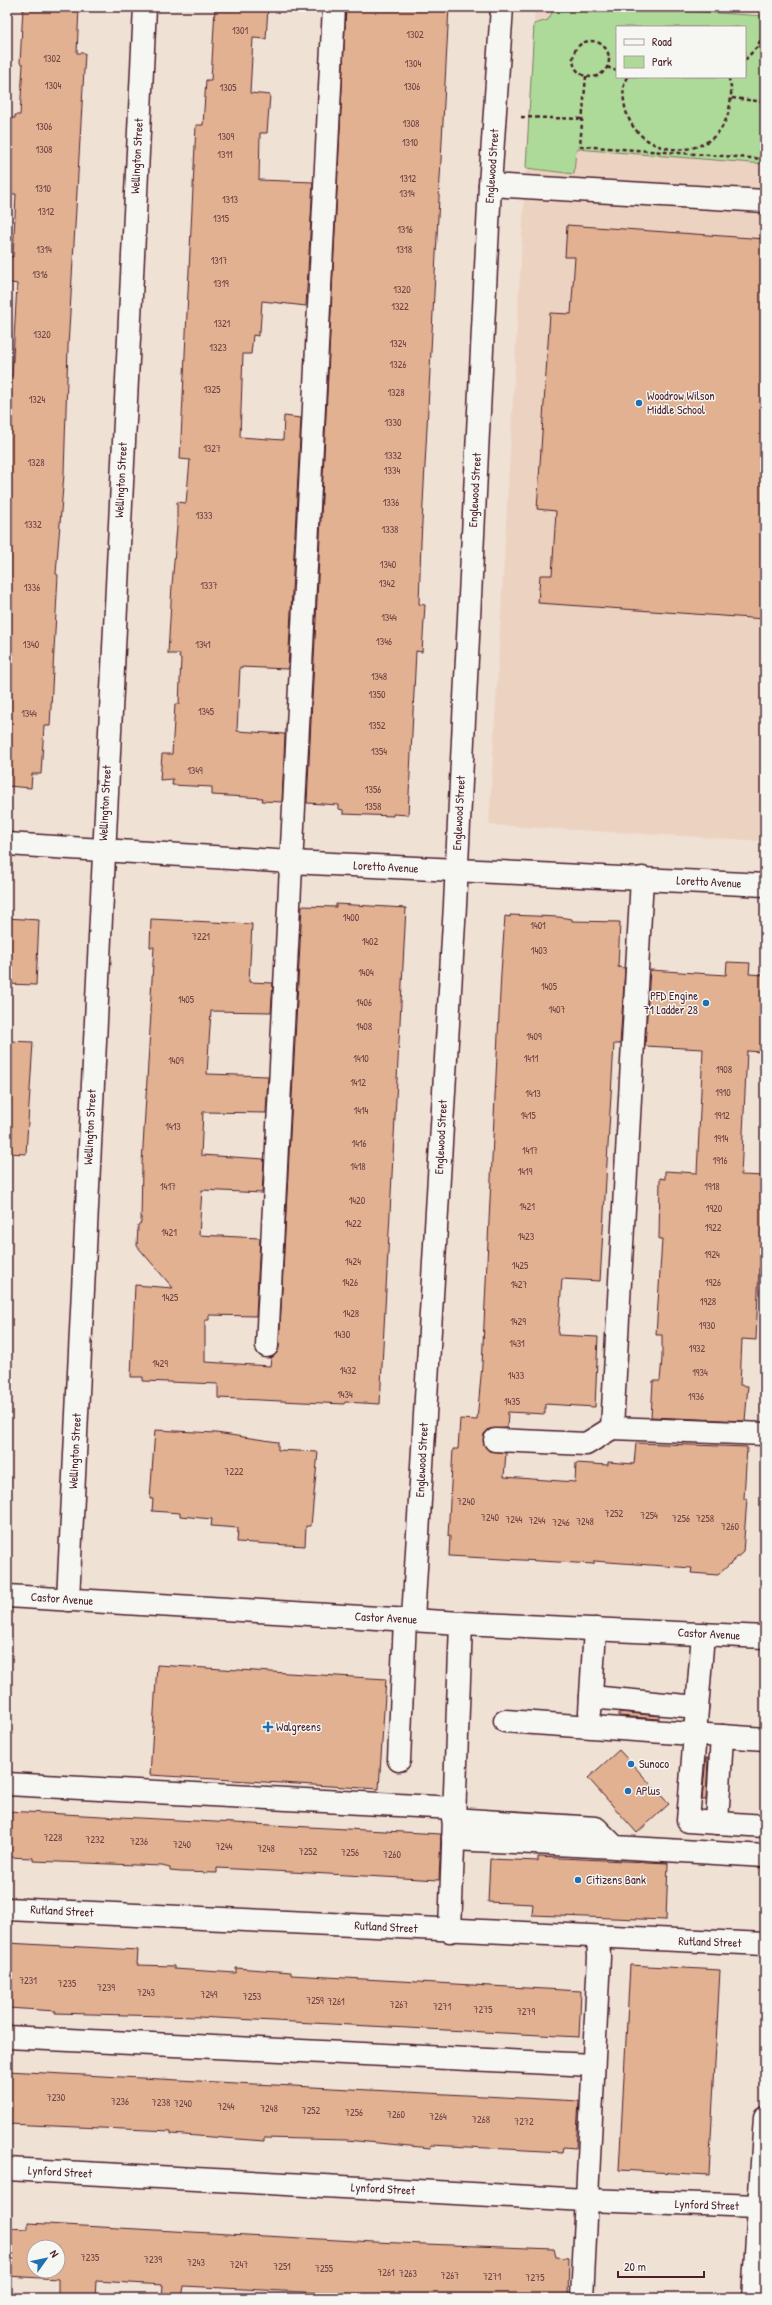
<svg xmlns="http://www.w3.org/2000/svg" width="772" height="2305" font-family="'Patrick Hand',sans-serif">
  <rect width="100%" height="100%" fill="#f0e1d5"/>
  <filter id="ink" filterUnits="userSpaceOnUse"><feTurbulence type="fractalNoise" baseFrequency=".025" numOctaves="2"/><feDisplacementMap in="SourceGraphic" scale="8" xChannelSelector="R" yChannelSelector="G"/><feConvolveMatrix kernelMatrix="1 2 1 2 8 2 1 2 1" color-interpolation-filters="sRGB"/></filter>
  <g filter="url(#ink)">
    <path fill="#ecd3c1" fill-rule="evenodd" d="M535 7H625L765 16V841L489 825ZM617 27H745V77H617Z"/>
    <path fill="#adda99" stroke="#7c7c62" fill-rule="evenodd" d="M555 7H625L765 16V164L576 149 574 174 526 168 534 24 548 20ZM617 27H745V77H617Z"/>
    <g fill="#e1b192" stroke="#4a1f2b" fill-rule="evenodd">
      <polygon points="23,7 79,7 77,53 85,53 68,347 64,474 56,574 58,575 50,726 44,726 41,774 32,774 31,788 7,786 7,450 9,416 7,416 7,376 12,376 17,284 7,282 7,256 13,257 16,194 8,194 10,156 7,156 7,118 15,118 15,115 20,115 23,64 20,63"/>
      <polygon points="215,7 268,7 266,39 253,38 250,93 270,95 267,133 260,133 259,180 313,182 306,306 262,301 260,332 258,332 258,336 253,335 251,354 243,354 240,437 283,440 284,416 301,418 288,669 240,667 237,731 285,734 282,802 262,801 263,798 212,795 212,787 172,785 173,779 160,780 162,754 172,754 175,704 179,704 181,658 179,658 180,654 168,654 172,585 177,527 177,502 186,503 190,460 180,459 196,125 203,125 206,80 211,80"/>
      <polygon points="346,7 449,7 421,542 419,604 425,605 422,652 416,651 408,815 393,814 393,816 343,814 343,810 339,809 339,805 307,803"/>
      <polygon points="567,225 765,239 765,619 538,603 540,575 552,575 556,511 537,509 550,313 571,314 575,257 565,257"/>
      <polygon points="336,904 406,908 380,1404 345,1402 344,1404 218,1398 218,1384 143,1381 143,1377 131,1377 135,1285 173,1288 137,1246 138,1225 141,1223 142,1163 151,1013 150,1012 154,947 150,947 151,919 252,924 249,982 273,983 271,1012 211,1011 207,1074 268,1076 266,1113 203,1112 201,1155 264,1159 262,1193 202,1190 199,1235 260,1238 256,1316 209,1315 209,1320 205,1320 205,1362 270,1366 271,1358 277,1353 279,1347 302,906 336,907"/>
      <polygon points="510,915 559,917 572,919 572,921 620,922 618,967 625,968 620,1044 614,1044 600,1281 562,1279 558,1335 598,1337 595,1407 545,1404 545,1414 508,1412 507,1428 489,1429 484,1434 484,1445 489,1451 506,1453 504,1477 575,1482 576,1463 608,1465 608,1462 634,1464 636,1443 747,1447 744,1499 747,1499 743,1552 718,1575 691,1573 692,1568 594,1561 594,1564 449,1556 450,1536 448,1536 453,1449 458,1449 460,1419 477,1420 482,1365 501,973 505,916 510,917"/>
      <polygon points="7,918 39,920 36,985 7,984"/>
      <polygon points="727,962 750,963 749,974 765,975 765,1031 762,1052 747,1051 741,1175 765,1176 765,1214 762,1268 759,1268 756,1340 742,1339 740,1385 748,1386 745,1421 651,1417 653,1381 660,1381 662,1358 662,1335 656,1335 662,1239 659,1239 660,1178 665,1179 665,1171 697,1173 703,1049 645,1046 650,970 726,975"/>
      <polygon points="7,1041 33,1042 26,1154 7,1153"/>
      <polygon points="155,1430 216,1433 278,1442 278,1450 318,1452 311,1526 306,1526 305,1546 237,1542 238,1528 211,1526 212,1519 180,1516 180,1513 152,1511 153,1499 150,1499"/>
      <polygon points="157,1665 386,1679 379,1789 150,1775"/>
      <polygon points="619,1712 659,1716 659,1719 619,1716"/>
      <polygon points="619,1750 669,1804 637,1833 588,1778"/>
      <polygon points="706,1758 708,1758 706,1800 702,1800"/>
      <polygon points="7,1811 441,1834 439,1880 217,1868 217,1873 181,1872 170,1871 170,1868 162,1866 33,1861 33,1858 7,1857"/>
      <polygon points="538,1857 668,1863 666,1920 532,1915 533,1904 488,1902 490,1859 538,1861"/>
      <polygon points="7,1943 138,1950 137,1965 174,1966 174,1969 236,1973 236,1968 291,1972 291,1975 581,1991 579,2037 198,2017 55,2013 56,2011 7,2008"/>
      <polygon points="630,1965 720,1970 709,2175 619,2170"/>
      <polygon points="7,2071 579,2101 576,2148 563,2147 562,2152 431,2145 431,2148 346,2140 264,2138 264,2141 171,2134 171,2131 7,2124"/>
      <path d="M28 2223 374 2242 554 2249 556 2257 569 2258 568 2298H421L184 2286 182 2298H162L163 2285 96 2281 95 2298H58V2279L7 2276V2228L28 2229ZM34 2247H58V2271H34Z"/>
    </g>
    <g fill="none" stroke-linecap="round" stroke-linejoin="round">
      <g stroke="#4a1f2b" stroke-width="25">
        <g id="minor">
          <polyline points="490,185 765,201"/>
          <polyline points="7,844 291,862 765,885"/>
          <polyline points="642,878 612,1428 765,1434"/>
          <polyline points="267,1346 334,7"/>
          <polyline points="495,1440 586,1444 612,1428"/>
          <polyline points="68,1600 145,7"/>
          <polyline points="413,1619 455,905 490,185 502,7"/>
          <polyline points="703,1634 688,1821 765,1826"/>
          <polyline points="591,1697 697,1707"/>
          <polyline points="590,1712 595,1629"/>
          <polyline points="505,1721 765,1739"/>
          <polyline points="399,1760 405,1619"/>
          <polyline points="7,1784 454,1808"/>
          <polyline points="453,1819 596,1828 615,1847 765,1856"/>
          <polyline points="717,1823 722,1736"/>
          <polyline points="453,1839 615,1847"/>
          <polyline points="7,1909 765,1944"/>
          <polyline points="450,1931 461,1623"/>
          <polyline points="7,2037 592,2065"/>
          <polyline points="7,2169 586,2200 759,2206"/>
          <polyline points="582,2298 599,1957 598,1937"/>
        </g>
      </g>
      <g stroke="#4a1f2b" stroke-width="25">
        <g id="major">
          <polyline points="7,1596 461,1623 765,1637"/>
          <polyline points="753,2298 765,2117"/>
        </g>
      </g>
      <g stroke="#4a1f2b" stroke-width="2.5" stroke-dasharray="4 3" stroke-linecap="butt">
        <circle cx="591" cy="59" r="18"/>
        <polyline points="745,60 757,47 765,31"/>
        <polyline points="607,67 617,71"/>
        <polyline points="586,76 580,146 765,159"/>
        <path d="M627 77C622 86 623 97 625 107 636 161 717 165 729 110 731 99 733 87 728 77"/>
        <polyline points="732,98 765,102"/>
        <polyline points="521,117 582,119"/>
      </g>
      <use href="#minor" stroke="#f6f6f2" stroke-width="22"/>
      <use href="#major" stroke="#f6f6f2" stroke-width="22"/>
    </g>
  </g>
  <g fill="#1f6fb2" stroke="#f6f6f2" stroke-width="1.5">
    <circle cx="639" cy="403" r="4"/>
    <circle cx="706" cy="1003" r="4"/>
    <path d="M266 1721h4v4h4v4h-4v4h-4v-4h-4v-4h4z"/>
    <circle cx="631" cy="1764" r="4"/>
    <circle cx="628" cy="1791" r="4"/>
    <circle cx="578" cy="1880" r="4"/>
  </g>
  <g text-anchor="middle" stroke-width="3" stroke-linejoin="round" paint-order="stroke">
    <g font-size="10" fill="#704445">
      <text x="240" y="34">1301</text>
      <text x="415" y="38">1302</text>
      <text x="52" y="62">1302</text>
      <text x="413" y="67">1304</text>
      <text x="53" y="89">1304</text>
      <text x="412" y="90">1306</text>
      <text x="228" y="91">1305</text>
      <text x="411" y="127">1308</text>
      <text x="44" y="130">1306</text>
      <text x="226" y="140">1309</text>
      <text x="410" y="146">1310</text>
      <text x="44" y="153">1308</text>
      <text x="225" y="158">1311</text>
      <text x="408" y="182">1312</text>
      <text x="43" y="192">1310</text>
      <text x="407" y="197">1314</text>
      <text x="230" y="203">1313</text>
      <text x="46" y="215">1312</text>
      <text x="221" y="222">1315</text>
      <text x="405" y="233">1316</text>
      <text x="44" y="253">1314</text>
      <text x="404" y="253">1318</text>
      <text x="219" y="264">1317</text>
      <text x="40" y="278">1316</text>
      <text x="221" y="287">1319</text>
      <text x="402" y="293">1320</text>
      <text x="400" y="310">1322</text>
      <text x="222" y="327">1321</text>
      <text x="42" y="338">1320</text>
      <text x="398" y="347">1324</text>
      <text x="218" y="351">1323</text>
      <text x="398" y="368">1326</text>
      <text x="212" y="393">1325</text>
      <text x="396" y="396">1328</text>
      <text x="37" y="403">1324</text>
      <text x="393" y="426">1330</text>
      <text x="212" y="452">1327</text>
      <text x="393" y="459">1332</text>
      <text x="36" y="466">1328</text>
      <text x="392" y="474">1334</text>
      <text x="391" y="506">1336</text>
      <text x="204" y="519">1333</text>
      <text x="33" y="528">1332</text>
      <text x="390" y="533">1338</text>
      <text x="388" y="568">1340</text>
      <text x="387" y="587">1342</text>
      <text x="209" y="589">1337</text>
      <text x="32" y="591">1336</text>
      <text x="389" y="621">1344</text>
      <text x="384" y="645">1346</text>
      <text x="31" y="648">1340</text>
      <text x="203" y="648">1341</text>
      <text x="379" y="680">1348</text>
      <text x="377" y="698">1350</text>
      <text x="206" y="715">1345</text>
      <text x="29" y="717">1344</text>
      <text x="377" y="729">1352</text>
      <text x="379" y="755">1354</text>
      <text x="195" y="774">1349</text>
      <text x="373" y="793">1356</text>
      <text x="373" y="810">1358</text>
      <text x="351" y="921">1400</text>
      <text x="538" y="929">1401</text>
      <text x="201" y="940">7221</text>
      <text x="370" y="945">1402</text>
      <text x="539" y="954">1403</text>
      <text x="366" y="976">1404</text>
      <text x="549" y="990">1405</text>
      <text x="186" y="1003">1405</text>
      <text x="364" y="1006">1406</text>
      <text x="557" y="1013">1407</text>
      <text x="364" y="1030">1408</text>
      <text x="534" y="1040">1409</text>
      <text x="361" y="1062">1410</text>
      <text x="531" y="1062">1411</text>
      <text x="176" y="1064">1409</text>
      <text x="724" y="1073">1908</text>
      <text x="358" y="1086">1412</text>
      <text x="723" y="1096">1910</text>
      <text x="533" y="1097">1413</text>
      <text x="361" y="1114">1414</text>
      <text x="528" y="1119">1415</text>
      <text x="722" y="1119">1912</text>
      <text x="173" y="1130">1413</text>
      <text x="721" y="1142">1914</text>
      <text x="359" y="1147">1416</text>
      <text x="530" y="1154">1417</text>
      <text x="720" y="1164">1916</text>
      <text x="358" y="1170">1418</text>
      <text x="525" y="1175">1419</text>
      <text x="168" y="1190">1417</text>
      <text x="712" y="1190">1918</text>
      <text x="357" y="1204">1420</text>
      <text x="527" y="1210">1421</text>
      <text x="714" y="1212">1920</text>
      <text x="353" y="1227">1422</text>
      <text x="713" y="1231">1922</text>
      <text x="169" y="1236">1421</text>
      <text x="526" y="1240">1423</text>
      <text x="712" y="1258">1924</text>
      <text x="353" y="1265">1424</text>
      <text x="520" y="1269">1425</text>
      <text x="350" y="1286">1426</text>
      <text x="713" y="1286">1926</text>
      <text x="519" y="1288">1427</text>
      <text x="170" y="1301">1425</text>
      <text x="708" y="1305">1928</text>
      <text x="351" y="1317">1428</text>
      <text x="518" y="1325">1429</text>
      <text x="707" y="1329">1930</text>
      <text x="342" y="1338">1430</text>
      <text x="517" y="1347">1431</text>
      <text x="697" y="1352">1932</text>
      <text x="160" y="1367">1429</text>
      <text x="348" y="1374">1432</text>
      <text x="700" y="1376">1934</text>
      <text x="516" y="1379">1433</text>
      <text x="345" y="1398">1434</text>
      <text x="696" y="1400">1936</text>
      <text x="512" y="1405">1435</text>
      <text x="234" y="1475">7222</text>
      <text x="466" y="1505">7240</text>
      <text x="614" y="1517">7252</text>
      <text x="649" y="1519">7254</text>
      <text x="490" y="1521">7240</text>
      <text x="681" y="1522">7256</text>
      <text x="705" y="1522">7258</text>
      <text x="514" y="1523">7244</text>
      <text x="537" y="1524">7244</text>
      <text x="585" y="1525">7248</text>
      <text x="561" y="1526">7246</text>
      <text x="730" y="1530">7260</text>
      <text x="53" y="1841">7228</text>
      <text x="95" y="1843">7232</text>
      <text x="139" y="1845">7236</text>
      <text x="182" y="1848">7240</text>
      <text x="224" y="1850">7244</text>
      <text x="266" y="1852">7248</text>
      <text x="308" y="1855">7252</text>
      <text x="350" y="1856">7256</text>
      <text x="392" y="1858">7260</text>
      <text x="28" y="1984">7231</text>
      <text x="67" y="1987">7235</text>
      <text x="106" y="1991">7239</text>
      <text x="146" y="1996">7243</text>
      <text x="209" y="1998">7249</text>
      <text x="252" y="2000">7253</text>
      <text x="315" y="2004">7259</text>
      <text x="336" y="2005">7261</text>
      <text x="399" y="2008">7267</text>
      <text x="442" y="2010">7271</text>
      <text x="483" y="2013">7275</text>
      <text x="526" y="2015">7279</text>
      <text x="56" y="2101">7230</text>
      <text x="120" y="2105">7236</text>
      <text x="161" y="2106">7238</text>
      <text x="183" y="2107">7240</text>
      <text x="226" y="2110">7244</text>
      <text x="269" y="2112">7248</text>
      <text x="311" y="2114">7252</text>
      <text x="354" y="2116">7256</text>
      <text x="396" y="2118">7260</text>
      <text x="438" y="2120">7264</text>
      <text x="481" y="2123">7268</text>
      <text x="524" y="2125">7272</text>
      <text x="90" y="2261">7235</text>
      <text x="153" y="2263">7239</text>
      <text x="196" y="2266">7243</text>
      <text x="239" y="2268">7247</text>
      <text x="282" y="2270">7251</text>
      <text x="324" y="2272">7255</text>
      <text x="386" y="2276">7261</text>
      <text x="408" y="2277">7263</text>
      <text x="450" y="2279">7267</text>
      <text x="492" y="2280">7271</text>
      <text x="535" y="2281">7275</text>
    </g>
    <g font-size="12" fill="#4a1f2b" stroke="#f6f6f2">
      <text transform="translate(137 156) rotate(-87)" y="4">Wellington Street</text>
      <text transform="translate(492 166) rotate(-86)" y="4">Englewood Street</text>
      <text transform="translate(121 480) rotate(-87)" y="4">Wellington Street</text>
      <text transform="translate(475 490) rotate(-87)" y="4">Englewood Street</text>
      <text transform="translate(105 803) rotate(-87)" y="4">Wellington Street</text>
      <text transform="translate(459 813) rotate(-87)" y="4">Englewood Street</text>
      <text transform="translate(386 867) rotate(3)" y="4">Loretto Avenue</text>
      <text transform="translate(709 882) rotate(3)" y="4">Loretto Avenue</text>
      <text transform="translate(90 1127) rotate(-87)" y="4">Wellington Street</text>
      <text transform="translate(441 1137) rotate(-87)" y="4">Englewood Street</text>
      <text transform="translate(75 1451) rotate(-87)" y="4">Wellington Street</text>
      <text transform="translate(422 1460) rotate(-87)" y="4">Englewood Street</text>
      <text transform="translate(62 1599) rotate(4)" y="4">Castor Avenue</text>
      <text transform="translate(386 1618) rotate(3)" y="4">Castor Avenue</text>
      <text transform="translate(709 1634) rotate(3)" y="4">Castor Avenue</text>
      <text transform="translate(62 1911) rotate(3)" y="4">Rutland Street</text>
      <text transform="translate(386 1927) rotate(3)" y="4">Rutland Street</text>
      <text transform="translate(710 1942) rotate(2)" y="4">Rutland Street</text>
      <text transform="translate(60 2172) rotate(3)" y="4">Lynford Street</text>
      <text transform="translate(383 2189) rotate(3)" y="4">Lynford Street</text>
      <text transform="translate(707 2205) rotate(2)" y="4">Lynford Street</text>
    </g>
    <g font-size="12" fill="#4a1f2b" stroke="#f6f6f2" text-anchor="start">
      <text x="647" y="400">Woodrow Wilson<tspan x="647" dy="14">Middle School</tspan></text>
      <text x="698" y="1000" text-anchor="end">PFD Engine<tspan x="698" dy="14">71 Ladder 28</tspan></text>
      <text x="276" y="1731">Walgreens</text>
      <text x="639" y="1768">Sunoco</text>
      <text x="636" y="1795">APlus</text>
      <text x="586" y="1884">Citizens Bank</text>
    </g>
  </g>
  <rect width="772" height="2305" fill="none" stroke="#f6f6f2" stroke-width="24"/>
  <rect x="12" y="12" width="748" height="2281" fill="none" stroke="#4a1f2b" stroke-width="1.5" filter="url(#ink)"/>
  <rect x="616" y="26" width="130" height="52" fill="#f6f6f2" stroke="#b1a0a2"/>
  <rect x="624" y="39" width="20" height="6" fill="#f6f6f2" stroke="#b1a0a2"/>
  <text x="652" y="46" font-size="12" fill="#4a1f2b">Road</text>
  <rect x="624" y="56" width="20" height="12" fill="#adda99" stroke="#b1a0a2"/>
  <text x="652" y="66" font-size="12" fill="#4a1f2b">Park</text>
  <g transform="translate(46 2259) rotate(57)"><circle r="19" fill="#f6f6f2" stroke="#b1a0a2"/>
  <path d="M0-3L7 15L0 10L-7 15Z" fill="#1f6fb2"/>
  <text y="-6" font-size="11" font-weight="bold" text-anchor="middle" fill="#4a1f2b">N</text>
  </g>
  <path d="M618 2271v6h86v-6" fill="none" stroke="#4a1f2b" stroke-width="2"/>
  <text x="624" y="2271" font-size="12" fill="#4a1f2b" stroke="#f6f6f2" stroke-width="3" paint-order="stroke">20 m</text>
</svg>
